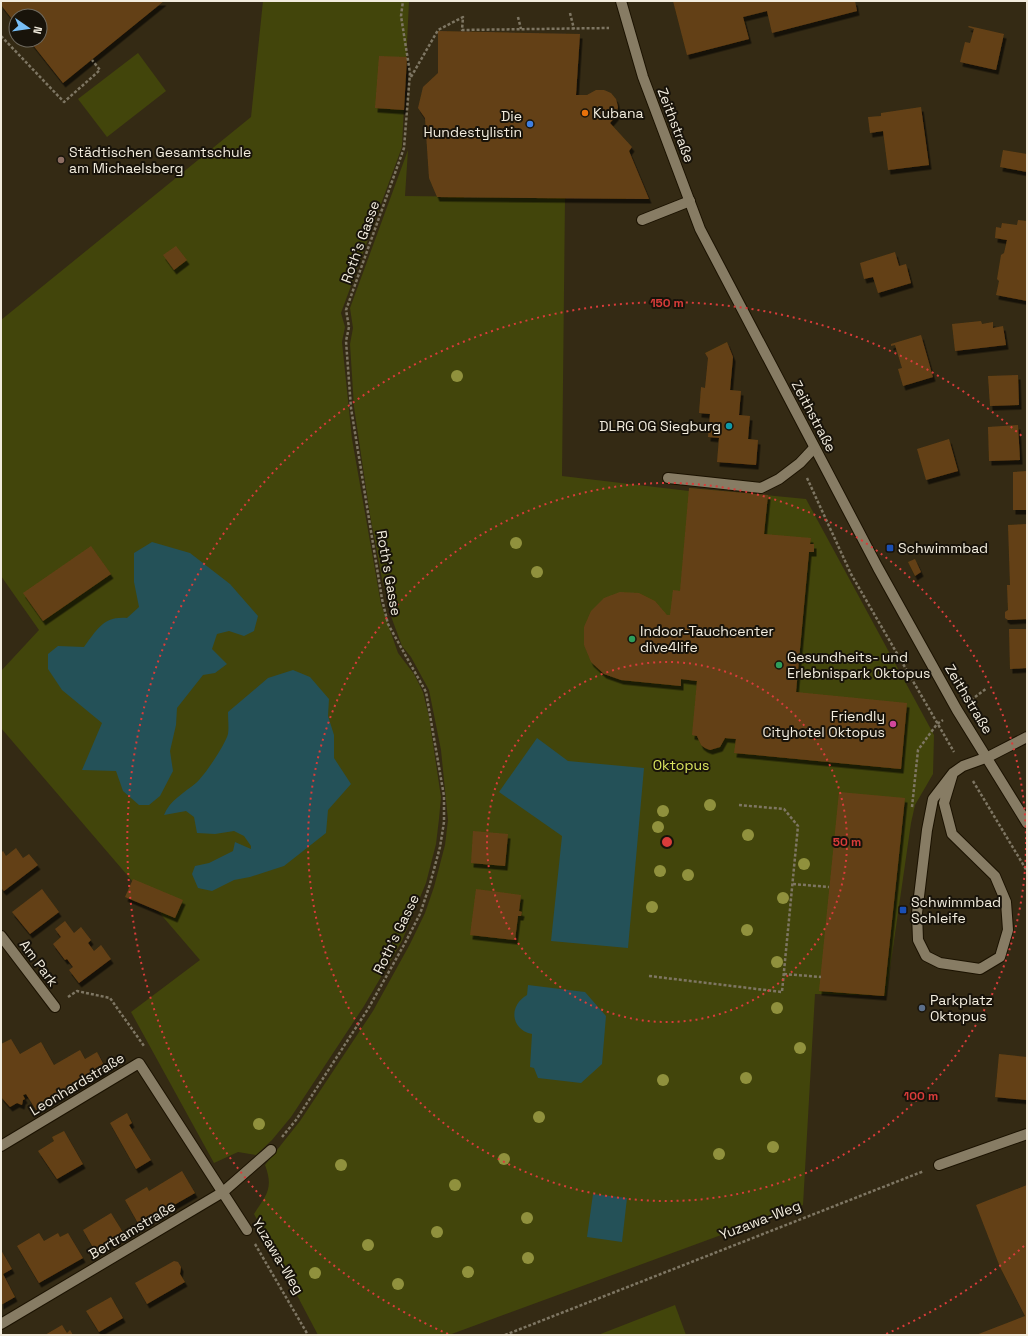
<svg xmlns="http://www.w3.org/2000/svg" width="1028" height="1336" font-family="'Space Grotesk',sans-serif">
  <defs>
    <filter id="shadow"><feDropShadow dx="2.5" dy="4.5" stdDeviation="0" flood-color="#0009"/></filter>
  </defs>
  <rect width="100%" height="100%" fill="#342a14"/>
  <g fill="#42450b">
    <polygon points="263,1 409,1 402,147 341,313 345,327 342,342 352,439 381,604 398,653 414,674 423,692 429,717 441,797 439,819 436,844 426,883 402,941 364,1006 291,1117 272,1140 256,1155 238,1152 214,1163 131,1012 200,960 1,728 1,671 39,630 1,576 1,320 251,117"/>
    <polygon points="138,53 166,91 107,137 78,99"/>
    <path d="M408 150 405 196 565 198 562 476 689 491 690 488 806 499 934 735 933 774 915 805 911 823 886 996 815 994 803 1205 449 1335H318L254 1214C266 1195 274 1189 265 1165L300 1121 373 1011 410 944 425 913 434 887 445 845 448 820 441 750 429 690 411 657 402 646 392 619 382 579 370 515 354 407 350 344 353 328 350 308Z"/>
    <polygon points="675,1305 686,1335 598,1335"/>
  </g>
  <g fill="#245158">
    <path d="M152 542 190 553 230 584 258 616 254 631 244 636 229 631 217 634 212 649 227 664 215 673 203 675 177 708 176 725 170 751 173 771 160 796 149 805H139L123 791 116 771 82 770 102 723 62 690 48 669V654L58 646 84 647C97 630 103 616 127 618L139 607 134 582V553Z"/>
    <path d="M293 670 310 677 329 699 328 716 334 735V758L351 784 328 810 326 833 284 866 250 877 234 880 212 891 198 888 192 874 195 866 209 863 233 851 235 842 251 849V846L244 836 234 831 215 834 197 833 194 817 186 811 164 815C169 801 185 792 196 783 205 775 225 745 228 734 229 728 228 719 228 712L268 678Z"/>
    <polygon points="537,738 568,761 644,768 628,948 551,941 562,836 499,792"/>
    <path d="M528 985 585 992 606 1016 602 1064 581 1083 538 1078 534 1068 530 1067 532 1034C511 1030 508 1006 527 995Z"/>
    <polygon points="593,1194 627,1198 622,1242 587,1237"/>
  </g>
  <g fill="#644015" filter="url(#shadow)">
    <polygon points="1,1 164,1 63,83 29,40 40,40 40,16 16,16 16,24 1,5"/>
    <polygon points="673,1 855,1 857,11 772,33 767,11 743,17 749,39 687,55"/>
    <polygon points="969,26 1004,34 996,70 960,62 965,42 970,43 974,29 968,27"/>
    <polygon points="438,31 580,34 576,95 587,95 596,90 604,90 611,93 616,99 618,107 616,116 610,123 632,147 629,151 649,199 437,197 429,178 425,118 418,108 423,87 438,73"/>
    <polygon points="379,56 407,57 404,110 375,108"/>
    <polygon points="921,107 929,165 888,170 883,131 870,133 868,117 881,116 881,113"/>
    <polygon points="1003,150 1027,154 1027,172 1000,167"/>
    <polygon points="1018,220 1027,221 1027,301 996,295 999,281 997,279 1001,255 1004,253 1007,240 995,238 996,227 1001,228 1002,223 1017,225"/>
    <polygon points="176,246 187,260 174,270 163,255"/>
    <polygon points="895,252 899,266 906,264 911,283 878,293 873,277 864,279 860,263"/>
    <polygon points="981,321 982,324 993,322 993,328 1003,326 1006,345 955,351 952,324"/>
    <polygon points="921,335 933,377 903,386 898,369 902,368 895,345 891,346 891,344"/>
    <polygon points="727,342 733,357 730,390 741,391 739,415 750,416 748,439 758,440 756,465 717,462 719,438 708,437 710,414 699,413 701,387 705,388 708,358 705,353"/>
    <polygon points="1018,375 1019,405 990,406 988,376"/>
    <polygon points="1018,425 1020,460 989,461 988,427"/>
    <polygon points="949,439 958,471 926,480 917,449"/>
    <polygon points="1027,471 1027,510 1013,510 1013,472"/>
    <polygon points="689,488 768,495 764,534 811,538 810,544 814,544 814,552 809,552 796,692 907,703 901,769 734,753 736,739 725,738 720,747 710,750 705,748 701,745 697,736 692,735 697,681 681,679 681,686 621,680 604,674 591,662 584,645 584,627 591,611 604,598 620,592 639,593 655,601 667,615 670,615 673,590 680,591"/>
    <polygon points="1027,524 1027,619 1008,620 1005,618 1005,612 1008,610 1007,585 1010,585 1008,525"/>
    <polygon points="91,546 111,574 43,621 23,593"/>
    <polygon points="915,559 921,572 915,576 908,562"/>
    <polygon points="1009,629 1027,629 1027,668 1010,669"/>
    <polygon points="839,792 905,798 884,996 819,991"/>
    <polygon points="473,831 508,834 505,866 471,863"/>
    <polygon points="16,848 23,858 29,854 38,865 4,891 1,888 1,853 3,851 6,856"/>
    <polygon points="133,879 183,900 175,918 125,897"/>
    <polygon points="42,889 59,912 30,934 12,912"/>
    <polygon points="476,889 521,895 519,911 522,912 521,916 518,916 515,940 470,935"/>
    <polygon points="65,921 74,933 81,927 91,940 88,943 94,951 101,945 111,959 79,983 69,970 73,967 67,959 65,960 53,944 61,937 55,929"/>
    <polygon points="11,1039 20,1054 41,1042 54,1065 80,1050 85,1059 97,1052 106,1069 36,1110 26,1094 23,1095 25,1099 23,1100 22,1105 17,1103 10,1107 1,1097 1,1044"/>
    <polygon points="999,1054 1027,1057 1027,1100 995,1097"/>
    <polygon points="127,1113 132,1123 129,1125 151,1160 136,1169 110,1123"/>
    <polygon points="64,1131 83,1164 57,1179 38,1151 54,1141 52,1137"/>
    <polygon points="182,1171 195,1193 139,1225 125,1200 147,1187 149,1191"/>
    <polygon points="1027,1185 1027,1335 976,1335 1025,1316 1000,1267 976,1205"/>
    <polygon points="111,1213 124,1234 95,1251 83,1230"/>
    <polygon points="39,1233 44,1241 58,1233 60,1237 68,1233 83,1258 39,1283 17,1246"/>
    <polygon points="1,1250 12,1269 3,1274 15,1297 1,1305"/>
    <polygon points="174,1261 178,1262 181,1267 180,1274 185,1282 147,1304 135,1283"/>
    <polygon points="111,1297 123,1318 99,1332 86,1311"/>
    <polygon points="62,1325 67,1333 70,1330 73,1335 45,1335"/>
  </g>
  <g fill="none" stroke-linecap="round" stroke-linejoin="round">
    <g stroke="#1b1200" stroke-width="12">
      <g id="minor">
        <polyline points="621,1 643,77 700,229 878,568 957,710 1027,823"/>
        <polyline points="642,220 690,201"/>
        <polyline points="668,478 761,488 779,479 800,463 814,448"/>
        <polyline points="953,773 944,803 952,834 995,876 1006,902 1008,930 1000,957 980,969 940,963 926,956 918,940 917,913 927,830 933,799 953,773 963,766 988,757 1027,737"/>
        <polyline points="1,936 55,1007"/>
        <polyline points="1,1146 139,1063 247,1230"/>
        <polyline points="939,1165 1027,1134"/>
        <polyline points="1,1324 223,1192 271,1150"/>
      </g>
    </g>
    <g stroke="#7e7663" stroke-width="2.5" stroke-dasharray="3 2" stroke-linecap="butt">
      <polyline points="570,13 574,29"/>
      <polyline points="518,17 521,29"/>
      <polyline points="1,36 64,102 100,70 92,60"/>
      <polyline points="411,77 438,30 463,17 462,30 609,28"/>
      <polyline points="807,478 851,574 954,752"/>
      <polyline points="971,700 987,688"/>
      <polyline points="973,781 1027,871"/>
      <polyline points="912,807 918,750 937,724 943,720"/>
      <polyline points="793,884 829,887"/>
      <polyline points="784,974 821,977"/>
      <polyline points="649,976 782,992 798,826 784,809 739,805"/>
      <polyline points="68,997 77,991 110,998 144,1046"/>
      <polyline points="282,1137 296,1120 368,1009 405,943 420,914 430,884 440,847 444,822 444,796 426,692 388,624 382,599 351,408 346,341 349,327 346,310 404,148 410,73 401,16 403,1"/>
      <polyline points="255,1244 308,1335"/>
      <polyline points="505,1335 924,1171"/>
    </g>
    <use href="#minor" stroke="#877c64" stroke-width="10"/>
  </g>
  <g fill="#90913d">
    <circle cx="457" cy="376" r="6"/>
    <circle cx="516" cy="543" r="6"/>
    <circle cx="537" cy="572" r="6"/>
    <circle cx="710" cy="805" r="6"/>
    <circle cx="663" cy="811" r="6"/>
    <circle cx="658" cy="827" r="6"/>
    <circle cx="748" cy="835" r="6"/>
    <circle cx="804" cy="864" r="6"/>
    <circle cx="660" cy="871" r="6"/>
    <circle cx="688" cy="875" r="6"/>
    <circle cx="783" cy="898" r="6"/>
    <circle cx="652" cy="907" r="6"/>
    <circle cx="747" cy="930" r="6"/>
    <circle cx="777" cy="962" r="6"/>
    <circle cx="777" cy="1008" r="6"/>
    <circle cx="800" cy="1048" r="6"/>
    <circle cx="746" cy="1078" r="6"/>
    <circle cx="663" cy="1080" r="6"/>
    <circle cx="539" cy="1117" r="6"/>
    <circle cx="259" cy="1124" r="6"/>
    <circle cx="773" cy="1147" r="6"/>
    <circle cx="719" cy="1154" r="6"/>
    <circle cx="504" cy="1159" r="6"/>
    <circle cx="341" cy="1165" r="6"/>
    <circle cx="455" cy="1185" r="6"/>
    <circle cx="527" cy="1218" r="6"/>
    <circle cx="437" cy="1232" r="6"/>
    <circle cx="368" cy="1245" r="6"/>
    <circle cx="528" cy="1258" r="6"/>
    <circle cx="468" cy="1272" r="6"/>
    <circle cx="315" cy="1273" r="6"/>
    <circle cx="398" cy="1284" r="6"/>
  </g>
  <g fill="none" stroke="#d93c3a" stroke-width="2" stroke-dasharray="2 4">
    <circle cx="667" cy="842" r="180"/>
    <circle cx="667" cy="842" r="359"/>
    <path d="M1024 1246A539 539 0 0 1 886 1334M448 1334A539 539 0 1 1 1024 438"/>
  </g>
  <circle fill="#e8710a" stroke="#18130a" stroke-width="1.5" cx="585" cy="113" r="4"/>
  <circle fill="#3f7fe0" stroke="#18130a" stroke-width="1.5" cx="530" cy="124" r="4"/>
  <circle fill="#8d6e63" stroke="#18130a" stroke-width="1.5" cx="61" cy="160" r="4"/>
  <circle fill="#0f9aa8" stroke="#18130a" stroke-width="1.5" cx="729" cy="426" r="4"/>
  <g fill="#1a4fb4" stroke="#18130a" stroke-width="1.5">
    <rect x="886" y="544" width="8" height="8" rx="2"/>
    <rect x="899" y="906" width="8" height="8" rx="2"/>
  </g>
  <g fill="#2e9e5b" stroke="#18130a" stroke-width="1.5">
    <circle cx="632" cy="639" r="4"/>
    <circle cx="779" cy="665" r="4"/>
  </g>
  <circle fill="#d1479c" stroke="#18130a" stroke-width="1.5" cx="893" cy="724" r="4"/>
  <circle fill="#5c6f8a" stroke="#18130a" stroke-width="1.5" cx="922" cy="1008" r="4"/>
  <g text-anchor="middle" stroke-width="4" stroke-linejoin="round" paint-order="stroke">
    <g font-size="14" fill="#f2ecde" stroke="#18130a" text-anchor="start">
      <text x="593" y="118">Kubana</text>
      <text x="522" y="121" text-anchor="end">Die<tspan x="522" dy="16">Hundestylistin</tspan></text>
      <text x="69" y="157">Städtischen Gesamtschule<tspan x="69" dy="16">am Michaelsberg</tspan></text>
      <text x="721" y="431" text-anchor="end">DLRG OG Siegburg</text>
      <text x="898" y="553">Schwimmbad</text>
      <text x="640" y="636">Indoor-Tauchcenter<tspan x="640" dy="16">dive4life</tspan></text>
      <text x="787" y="662">Gesundheits- und<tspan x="787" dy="16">Erlebnispark Oktopus</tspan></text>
      <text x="885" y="721" text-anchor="end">Friendly<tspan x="885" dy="16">Cityhotel Oktopus</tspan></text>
      <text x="911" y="907">Schwimmbad<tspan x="911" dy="16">Schleife</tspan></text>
      <text x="930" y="1005">Parkplatz<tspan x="930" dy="16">Oktopus</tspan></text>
    </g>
    <g font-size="14" fill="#f2ecde" stroke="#18130a">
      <text transform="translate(676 125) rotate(69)" y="5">Zeithstraße</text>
      <text transform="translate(360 242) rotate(-70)" y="5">Roth's Gasse</text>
      <text transform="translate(814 416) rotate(62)" y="5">Zeithstraße</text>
      <text transform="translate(389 573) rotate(80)" y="5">Roth's Gasse</text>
      <text transform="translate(969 699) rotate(59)" y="5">Zeithstraße</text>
      <text transform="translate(396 934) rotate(-64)" y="5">Roth's Gasse</text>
      <text transform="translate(39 963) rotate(53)" y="5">Am Park</text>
      <text transform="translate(77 1084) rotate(-31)" y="5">Leonhardstraße</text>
      <text transform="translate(760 1220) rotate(-21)" y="5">Yuzawa-Weg</text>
      <text transform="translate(132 1230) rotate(-31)" y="5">Bertramstraße</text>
      <text transform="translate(278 1256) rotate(59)" y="5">Yuzawa-Weg</text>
    </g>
    <g font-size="14" fill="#dbe55f" stroke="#18130a">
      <text x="681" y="770">Oktopus</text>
    </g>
  </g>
  <circle cx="667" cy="842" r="6" fill="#d93c3a" stroke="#18130a" stroke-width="2"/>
  <g font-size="12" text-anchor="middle" font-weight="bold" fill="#d93c3a" stroke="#18130a" stroke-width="4" stroke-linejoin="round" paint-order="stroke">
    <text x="667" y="307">150 m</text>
    <text x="847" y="846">50 m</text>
    <text x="921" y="1100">100 m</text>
  </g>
  <rect width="1028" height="1336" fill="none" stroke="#f2ecde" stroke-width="4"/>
  <g transform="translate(28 28) rotate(103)"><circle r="19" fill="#18130a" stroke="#6f6a5f"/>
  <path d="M0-3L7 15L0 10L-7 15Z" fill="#78bff7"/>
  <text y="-6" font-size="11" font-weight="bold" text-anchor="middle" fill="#f2ecde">N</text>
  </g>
</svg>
